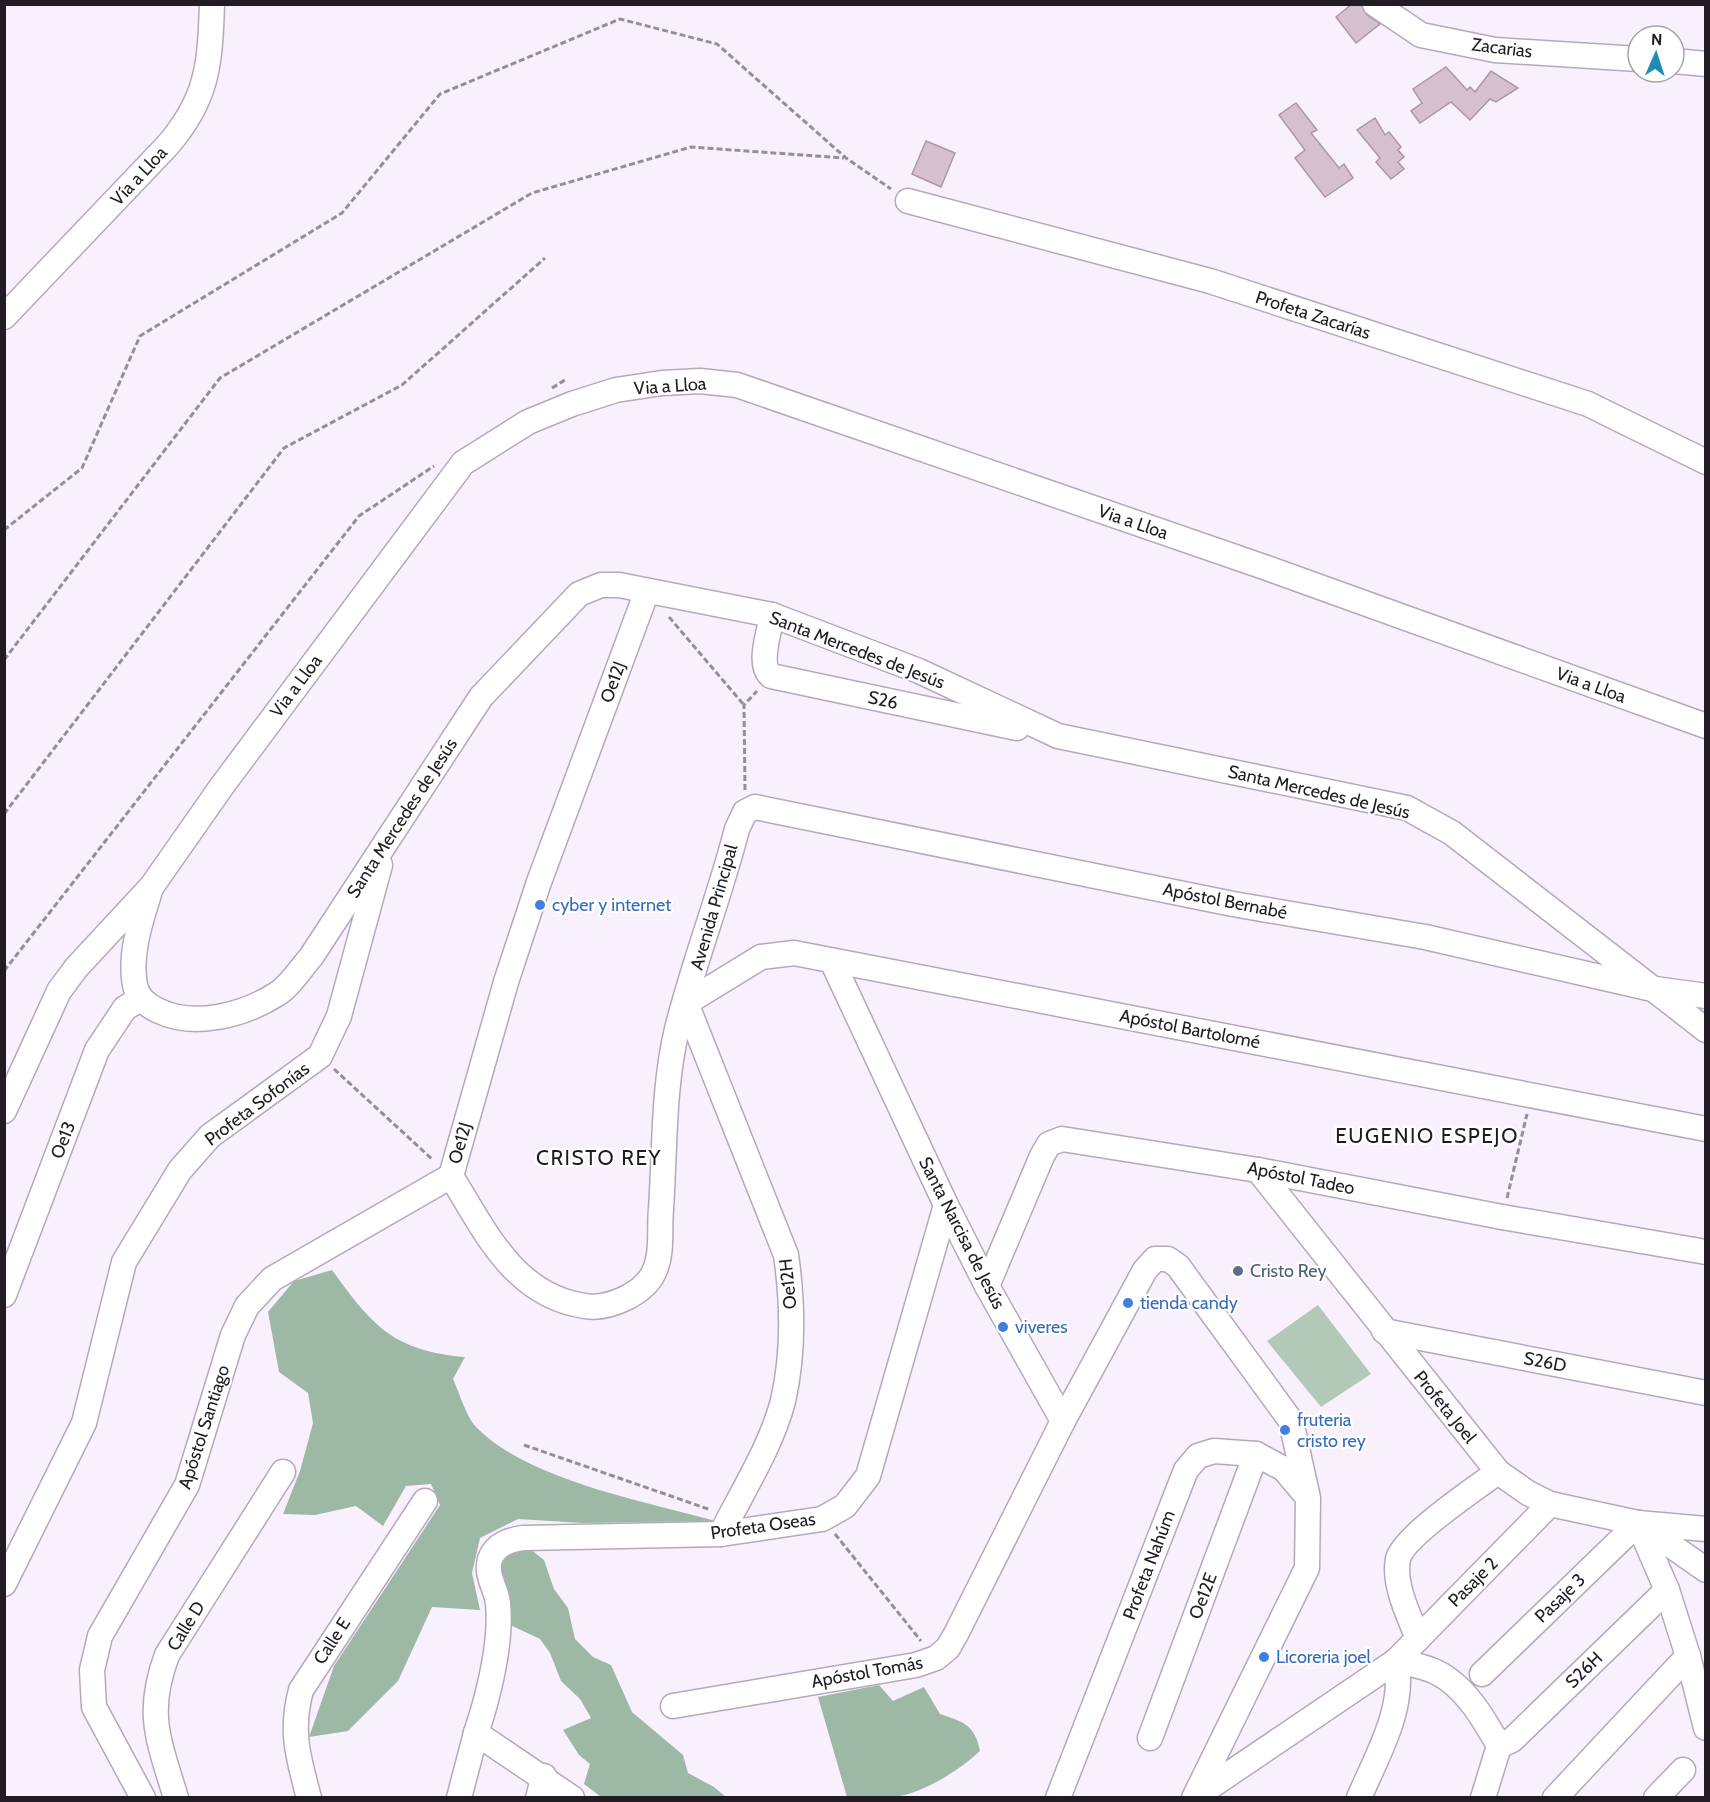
<svg xmlns="http://www.w3.org/2000/svg" width="1710" height="1802" font-family="Cabin,sans-serif">
  <rect width="100%" height="100%" fill="#f9f0fd"/>
  <polygon fill="#b2c9b8" points="1318,1305 1371,1374 1321,1407 1267,1341"/>
  <g fill="#9db9a5">
    <path d="M332 1270C372 1325 393 1351 465 1357L453 1379C460 1394 466 1417 477 1428 530 1481 645 1501 715 1521L582 1523 518 1519 480 1538 472 1573 480 1610 432 1607 398 1681 348 1731 309 1737 334 1666 440 1505 431 1484 406 1486 383 1526 356 1506 315 1515 283 1514 300 1471 313 1423 308 1393 279 1372 268 1312 294 1281Z"/>
    <polygon points="530,1549 544,1560 554,1589 568,1608 575,1639 593,1657 611,1665 632,1712 683,1755 688,1773 714,1787 726,1797 601,1797 584,1784 590,1764 579,1755 563,1730 591,1718 580,1699 561,1681 550,1653 540,1639 508,1624 510,1600 498,1567 507,1554"/>
    <path d="M879 1685 893 1701 924 1687 940 1714C964 1722 975 1725 980 1751 960 1770 922 1794 894 1797 879 1799 862 1798 847 1797L818 1697Z"/>
  </g>
  <g fill="#d6bfce" stroke="#ad97a5" stroke-width="1.5">
    <polygon points="1352,4 1361,4 1367,15 1380,24 1356,43 1336,17"/>
    <polygon points="1446,67 1467,90 1470,87 1475,92 1491,71 1518,88 1496,102 1490,99 1470,120 1451,102 1420,123 1411,111 1422,103 1413,89"/>
    <polygon points="1296,103 1317,130 1311,133 1339,168 1344,164 1353,178 1325,197 1295,158 1305,150 1279,115"/>
    <polygon points="1375,118 1385,135 1389,132 1401,147 1398,150 1404,157 1398,162 1404,169 1391,179 1376,162 1380,158 1357,130"/>
    <polygon points="926,141 955,153 941,187 912,174"/>
  </g>
  <g fill="none" stroke-linecap="round" stroke-linejoin="round">
    <g stroke="#b6a8bc" stroke-width="27">
      <g id="minor">
        <polyline points="1375,4 1421,35 1495,50 1638,59"/>
        <polyline points="1674,61 1706,64"/>
        <polyline points="908,201 1210,281 1588,404 1706,462"/>
        <path d="M4 317 167 146C208 99 210 64 212 4"/>
        <path d="M647 591 539 882 506 982 451 1176C485 1231 514 1296 585 1306 608 1310 644 1294 654 1272 663 1253 659 1230 661 1209 665 1149 663 1088 677 1029 694 961 720 896 737 829L745 812 755 807 1233 904 1425 937 1648 988 1706 996"/>
        <path d="M772 615C770 631 757 664 771 676L1017 728"/>
        <path d="M150 891C141 920 129 954 135 985 137 998 148 1006 159 1011 195 1028 244 1015 277 994 290 986 301 968 311 957L481 697 579 594 601 585H619L772 615 919 671 1058 736 1407 808 1452 833 1706 1030"/>
        <polyline points="832,961 946,1205 987,1286 1063,1421"/>
        <polyline points="686,1003 761,957 794,953 1706,1129"/>
        <path d="M686 1003 786 1255C793 1304 794 1353 783 1401 771 1447 742 1492 721 1534"/>
        <polyline points="4,1111 59,991 76,968 152,886 222,786 463,463 528,422 572,404 616,390 662,383 700,381 737,385 1267,568 1706,726"/>
        <polyline points="1258,1170 1498,1472 1528,1493 1550,1504 1638,1523 1706,1529"/>
        <polyline points="987,1286 1042,1156 1049,1144 1062,1139 1258,1170 1502,1217 1706,1252"/>
        <polyline points="4,1295 97,1050 125,1008 141,999"/>
        <polyline points="1384,1331 1706,1393"/>
        <polyline points="1638,1523 1667,1590 1688,1656 1706,1728"/>
        <polyline points="1639,1523 1706,1570"/>
        <polyline points="4,1584 84,1423 124,1262 180,1170 210,1136 320,1056 339,1016 380,865"/>
        <path d="M1418 1639C1409 1615 1393 1585 1398 1559 1403 1537 1477 1487 1498 1472"/>
        <path d="M1396 1661C1409 1664 1424 1666 1436 1672 1465 1686 1484 1719 1499 1746L1483 1798"/>
        <polyline points="1482,1674 1638,1523"/>
        <polyline points="673,1706 916,1665 936,1658 948,1648 956,1634 1063,1421 1145,1270 1155,1259 1168,1259 1178,1266 1291,1421 1308,1498 1307,1568 1194,1798"/>
        <polyline points="1150,1738 1256,1454"/>
        <polyline points="1499,1746 1512,1740 1667,1590"/>
        <polyline points="1195,1797 1396,1661 1550,1504"/>
        <polyline points="143,1798 94,1707 92,1670 100,1636 187,1485 233,1335 247,1306 272,1279 451,1176"/>
        <path d="M176 1798C159 1741 145 1714 167 1655L283 1472"/>
        <path d="M309 1798C298 1757 290 1731 301 1690L425 1501"/>
        <polyline points="459,1798 476,1733"/>
        <polyline points="538,1798 544,1776"/>
        <path d="M572 1798 476 1733C488 1698 502 1642 498 1604 497 1589 485 1576 490 1559 496 1544 509 1540 523 1538L721 1534 822 1519 845 1506 868 1476 946 1205"/>
        <polyline points="1058,1798 1186,1470 1198,1456 1214,1451 1256,1454 1284,1469 1305,1494"/>
        <path d="M1359 1798C1377 1755 1406 1708 1396 1661"/>
        <polyline points="1555,1798 1688,1656"/>
        <polyline points="1656,1798 1683,1770"/>
      </g>
    </g>
    <g stroke="#958e99" stroke-width="3" stroke-dasharray="6 3" stroke-linecap="butt">
      <polyline points="552,388 565,380"/>
      <polyline points="4,530 82,468 140,336 342,213 440,94 620,19 717,44 846,158 891,189"/>
      <polyline points="669,617 744,705"/>
      <polyline points="4,660 220,378 532,193 691,147 844,158"/>
      <polyline points="745,790 744,705 757,691"/>
      <polyline points="4,814 284,448 402,385 545,258"/>
      <polyline points="4,971 359,516 434,466"/>
      <polyline points="334,1069 433,1160"/>
      <polyline points="1507,1198 1527,1114"/>
      <polyline points="524,1445 711,1510"/>
      <polyline points="835,1534 921,1641"/>
    </g>
    <use href="#minor" stroke="#fff" stroke-width="24"/>
  </g>
  <g fill="#3f7fe0" stroke="#fff" stroke-width="2">
    <circle cx="540" cy="905" r="6"/>
    <circle cx="1128" cy="1303" r="6"/>
    <circle cx="1003" cy="1327" r="6"/>
    <circle cx="1285" cy="1430" r="6"/>
    <circle cx="1264" cy="1657" r="6"/>
  </g>
  <circle fill="#5c6f8a" stroke="#fff" stroke-width="2" cx="1238" cy="1271" r="6"/>
  <g text-anchor="middle" stroke-width="4.5" stroke-linejoin="round" paint-order="stroke">
    <g font-size="18" fill="#211c24" stroke="#fff">
      <text transform="translate(1502 48) rotate(7)" y="6">Zacarias</text>
      <text transform="translate(139 176) rotate(-47)" y="6">Vía a Lloa</text>
      <text transform="translate(1313 315) rotate(18)" y="6">Profeta Zacarías</text>
      <text transform="translate(670 386) rotate(-4)" y="6">Via a Lloa</text>
      <text transform="translate(1133 522) rotate(19)" y="6">Via a Lloa</text>
      <text transform="translate(857 650) rotate(21)" y="6">Santa Mercedes de Jesús</text>
      <text transform="translate(613 682) rotate(-70)" y="6">Oe12J</text>
      <text transform="translate(1591 685) rotate(20)" y="6">Via a Lloa</text>
      <text transform="translate(296 686) rotate(-53)" y="6">Via a Lloa</text>
      <text transform="translate(883 700) rotate(12)" y="6">S26</text>
      <text transform="translate(1319 792) rotate(13)" y="6">Santa Mercedes de Jesús</text>
      <text transform="translate(402 818) rotate(-57)" y="6">Santa Mercedes de Jesús</text>
      <text transform="translate(1225 901) rotate(11)" y="6">Apóstol Bernabé</text>
      <text transform="translate(714 907) rotate(-74)" y="6">Avenida Principal</text>
      <text transform="translate(1190 1029) rotate(11)" y="6">Apóstol Bartolomé</text>
      <text transform="translate(257 1104) rotate(-37)" y="6">Profeta Sofonías</text>
      <text transform="translate(63 1140) rotate(-69)" y="6">Oe13</text>
      <text transform="translate(460 1143) rotate(-74)" y="6">Oe12J</text>
      <text transform="translate(1301 1178) rotate(11)" y="6">Apóstol Tadeo</text>
      <text transform="translate(962 1233) rotate(63)" y="6">Santa Narcisa de Jesús</text>
      <text transform="translate(788 1284) rotate(-96)" y="6">Oe12H</text>
      <text transform="translate(1545 1362) rotate(11)" y="6">S26D</text>
      <text transform="translate(1445 1407) rotate(51)" y="6">Profeta Joel</text>
      <text transform="translate(204 1427) rotate(-72)" y="6">Apóstol Santiago</text>
      <text transform="translate(763 1526) rotate(-8)" y="6">Profeta Oseas</text>
      <text transform="translate(1149 1565) rotate(-69)" y="6">Profeta Nahúm</text>
      <text transform="translate(1473 1582) rotate(-45)" y="6">Pasaje 2</text>
      <text transform="translate(1203 1596) rotate(-69)" y="6">Oe12E</text>
      <text transform="translate(1560 1598) rotate(-44)" y="6">Pasaje 3</text>
      <text transform="translate(186 1626) rotate(-58)" y="6">Calle D</text>
      <text transform="translate(332 1641) rotate(-57)" y="6">Calle E</text>
      <text transform="translate(1584 1670) rotate(-44)" y="6">S26H</text>
      <text transform="translate(867 1672) rotate(-10)" y="6">Apóstol Tomás</text>
    </g>
    <g font-size="18" fill="#366cbe" stroke="#fff" text-anchor="start">
      <text x="552" y="911">cyber y internet</text>
      <text x="1140" y="1309">tienda candy</text>
      <text x="1015" y="1333">viveres</text>
      <text x="1297" y="1426">fruteria<tspan x="1297" dy="21">cristo rey</tspan></text>
      <text x="1276" y="1663">Licoreria joel</text>
    </g>
    <g font-size="18" fill="#4e5e75" stroke="#fff" text-anchor="start">
      <text x="1250" y="1277">Cristo Rey</text>
    </g>
    <g font-size="21" letter-spacing="1.5" fill="#211c24" stroke="#fff">
      <text x="1427" y="1143">EUGENIO ESPEJO</text>
      <text x="599" y="1165">CRISTO REY</text>
    </g>
  </g>
  <rect width="1710" height="1802" fill="none" stroke="#211c24" stroke-width="12"/>
  <g transform="translate(1656 54) rotate(3)"><circle r="28" fill="#ffffff" stroke="#a6a4a7" stroke-width="1.5"/>
  <path d="M0-4.5L10 22L0 15L-10 22Z" fill="#218cb3"/>
  <text y="-9" font-size="16" font-weight="bold" text-anchor="middle" fill="#211c24">N</text>
  </g>
</svg>
